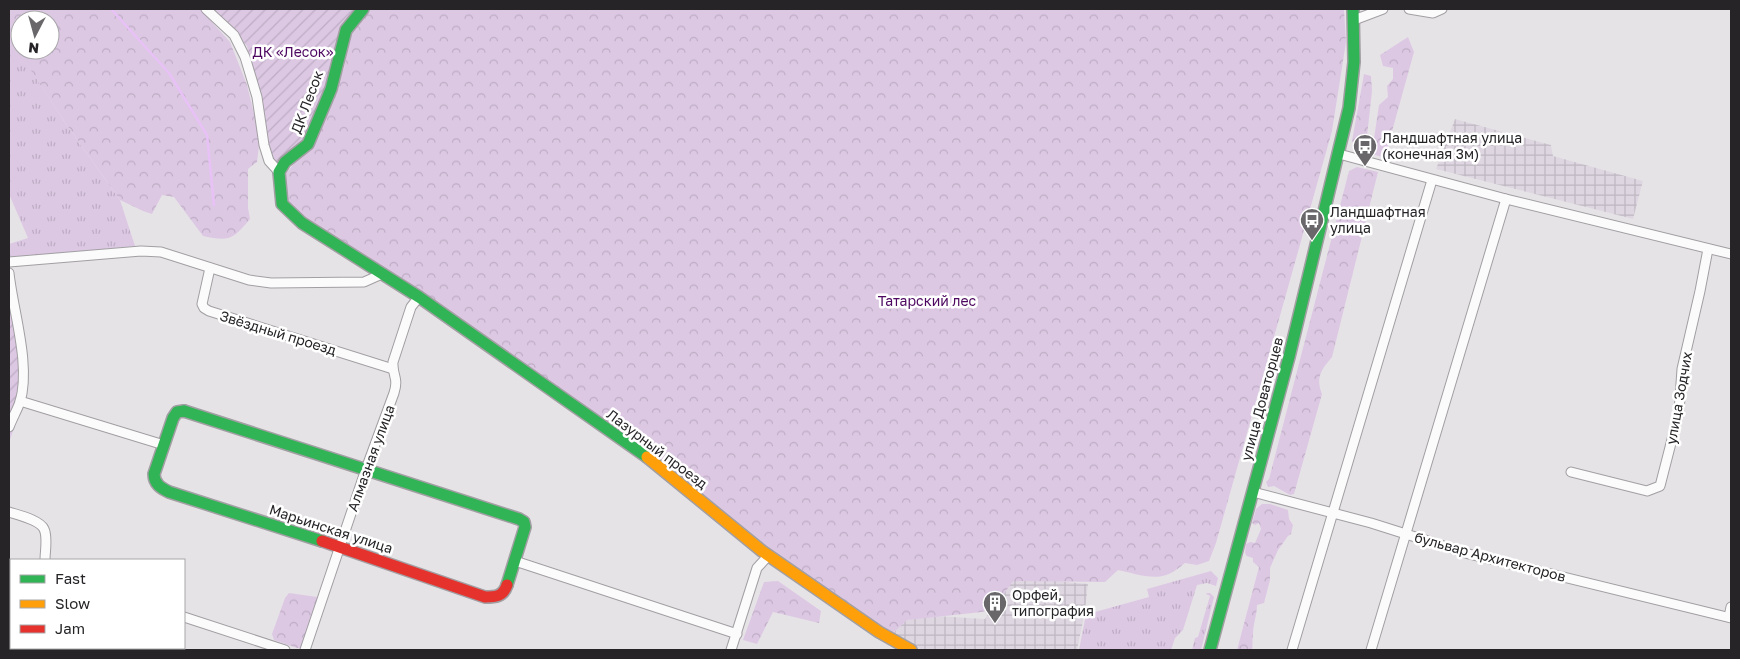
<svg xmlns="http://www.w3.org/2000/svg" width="1740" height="659" font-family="'Golos Text',sans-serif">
  <defs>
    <pattern id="industrial-grid" width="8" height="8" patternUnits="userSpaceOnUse" patternTransform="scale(1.25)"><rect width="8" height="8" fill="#ded7e1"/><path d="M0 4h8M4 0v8" fill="none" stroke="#beb8c1"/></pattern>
    <pattern id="grass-tufts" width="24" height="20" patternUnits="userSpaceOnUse" patternTransform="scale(1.25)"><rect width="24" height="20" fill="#ddc8e4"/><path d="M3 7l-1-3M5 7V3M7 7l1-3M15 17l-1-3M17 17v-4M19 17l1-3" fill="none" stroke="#beacc4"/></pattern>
    <pattern id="forest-crowns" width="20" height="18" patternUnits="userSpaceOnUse" patternTransform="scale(1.25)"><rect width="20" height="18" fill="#ddc8e4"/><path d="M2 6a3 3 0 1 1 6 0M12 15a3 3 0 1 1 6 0" fill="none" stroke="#beacc4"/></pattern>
    <pattern id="garden-furrows" width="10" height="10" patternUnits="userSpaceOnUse" patternTransform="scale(1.25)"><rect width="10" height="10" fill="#ddc8e4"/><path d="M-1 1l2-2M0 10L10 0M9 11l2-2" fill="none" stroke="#beacc4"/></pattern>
  </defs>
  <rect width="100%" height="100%" fill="#e6e3e7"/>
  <g fill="url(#industrial-grid)">
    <polygon points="1455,119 1551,145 1553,156 1643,181 1633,219 1436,169"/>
    <polygon points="1013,577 1088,584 1085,611 1077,650 922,650 893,635 904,614 985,619"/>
  </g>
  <g fill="url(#grass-tufts)">
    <polygon points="13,42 64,121 120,200 135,246 9,258 9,244 28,238 9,194 9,46"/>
    <polygon points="1211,571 1218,578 1216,586 1207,583 1197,585 1183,630 1175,638 1171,650 1079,650 1087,609 1089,606 1095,612 1149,597 1147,589"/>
    <polygon points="1207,593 1210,593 1214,597 1201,650 1192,650 1195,638 1198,637 1210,596 1206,594"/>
  </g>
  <g fill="url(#forest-crowns)" fill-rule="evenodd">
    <path d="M9 9H200L230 42 247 85 260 138 257 162 248 169V208L250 219C233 239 230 242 203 236L174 197 162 195 152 214 143 211 120 200 64 121 13 43 9 46ZM20 20H50V50H20Z"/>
    <path d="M371 9H1344L1346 42 1332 131 1216 543 1209 561 1197 565 1185 563C1180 567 1174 572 1169 574 1152 581 1134 573 1118 570L1105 582 1013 581 1003 595 997 608 982 612 907 620 893 633 883 629 740 527 397 275C361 255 307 228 282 196L285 175 307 147 337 86 344 68 351 32Z"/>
    <polygon points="1408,37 1414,52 1386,153 1382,157 1369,153 1369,149 1373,145 1379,105 1388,97 1387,86 1393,79 1393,68 1383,66 1380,55"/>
    <polygon points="1364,74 1371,76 1372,91 1366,145 1358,147 1352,141"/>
    <path d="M1357 167 1378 172 1332 357C1322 369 1315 377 1322 394L1294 494 1290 495 1274 486 1268 487 1266 482 1269 479 1349 171Z"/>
    <path d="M1262 504H1270L1288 510 1289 519 1293 525 1291 534 1288 536 1278 550 1270 568V580L1264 603 1257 605C1257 615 1253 624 1253 634 1252 639 1253 644 1252 650H1237L1259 567 1253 562V558L1247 556 1245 553 1246 544 1250 542 1255 543 1261 529 1259 523 1255 525 1252 523 1256 509Z"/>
    <polygon points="778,581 821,611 819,623 773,612 757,644 743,640 764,582"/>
    <polygon points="289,593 317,597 317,600 301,648 297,648 274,640 272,634 285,598"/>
  </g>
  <g fill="url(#garden-furrows)">
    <polygon points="212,9 360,9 329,89 305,143 283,161 274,162 266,139 258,91 247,46"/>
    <polygon points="9,302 25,371 22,407 9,442"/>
  </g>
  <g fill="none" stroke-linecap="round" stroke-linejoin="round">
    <polyline stroke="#e8c1f6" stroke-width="2.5" points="111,9 169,73 207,135 214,205"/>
    <g stroke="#a29fa3" stroke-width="11">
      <g id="street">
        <polyline points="206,9 234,35 245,57 257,97 264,145 269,161 279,172"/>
        <polyline points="1409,9 1433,13 1442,9"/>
        <polyline points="1354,20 1383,9"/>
        <polyline points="1339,154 1506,199 1731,254"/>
        <polyline points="9,262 141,251 161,252 249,280 271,283 364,282 382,274"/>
        <polyline points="210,268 202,304 204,308 209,311 393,369"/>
        <path d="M9 273C13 311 31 365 20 402 17 410 12 419 9 427"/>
        <polyline points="20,401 164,445"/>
        <polyline points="1571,472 1647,491 1660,486 1679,412 1682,369 1700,291 1708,249"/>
        <polyline points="1253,492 1371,523 1469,554 1731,618"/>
        <path d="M9 512C18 515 40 520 44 529 48 537 45 551 45 560"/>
        <polyline points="515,561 737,634"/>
        <polyline points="184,617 285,650"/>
        <polyline points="1729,617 1731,607"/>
        <path d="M305 650 366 469 394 393C399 377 392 376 393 362L411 307 419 297"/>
        <polyline points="731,650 757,568 768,556"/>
        <polyline points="1292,650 1432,180"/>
        <polyline points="1371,650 1506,199"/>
      </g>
    </g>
    <g stroke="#a29fa3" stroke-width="14">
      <g id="fast">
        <polyline points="363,9 346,30 331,89 308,144 285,162 279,172 282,204 302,223 419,297 647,457"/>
        <polyline points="184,411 519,519 524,522 525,527 507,585"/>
        <path d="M184 411 177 412 173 418 154 474C154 484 161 488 169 492L322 541"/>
        <polyline points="1210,650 1289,357 1349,108 1354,62 1353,9"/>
      </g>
    </g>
    <g stroke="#a29fa3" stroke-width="14">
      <polyline id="slow" points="647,457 762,551 879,632 911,650"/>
    </g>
    <g stroke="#a29fa3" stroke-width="14">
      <path id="jam" d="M322 541 485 597C495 597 503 597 507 585"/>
    </g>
    <use href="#street" stroke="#fbfbfb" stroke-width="9"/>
    <use href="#fast" stroke="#30b455" stroke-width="11"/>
    <use href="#slow" stroke="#ff9f0a" stroke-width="11"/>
    <use href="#jam" stroke="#e5322d" stroke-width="11"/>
  </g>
  <defs>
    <g id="bus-pin" transform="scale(1.25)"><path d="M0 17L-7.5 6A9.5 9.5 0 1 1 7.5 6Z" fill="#69676a" stroke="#fff"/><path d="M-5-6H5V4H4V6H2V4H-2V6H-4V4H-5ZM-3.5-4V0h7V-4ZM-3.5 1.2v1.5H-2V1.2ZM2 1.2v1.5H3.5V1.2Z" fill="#fff"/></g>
    <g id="building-pin" transform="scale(1.25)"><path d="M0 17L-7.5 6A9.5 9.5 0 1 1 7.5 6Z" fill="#69676a" stroke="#fff"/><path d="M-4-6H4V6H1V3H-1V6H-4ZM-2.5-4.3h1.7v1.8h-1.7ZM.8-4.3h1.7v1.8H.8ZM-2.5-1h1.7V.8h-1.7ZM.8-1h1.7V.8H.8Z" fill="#fff"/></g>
  </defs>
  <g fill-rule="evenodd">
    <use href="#bus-pin" x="1365" y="146"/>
    <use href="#bus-pin" x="1312" y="220"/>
    <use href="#building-pin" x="995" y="603"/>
  </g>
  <g text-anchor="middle" stroke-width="5" stroke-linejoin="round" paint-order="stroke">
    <g font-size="14" fill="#4d0760" stroke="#fff">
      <text x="293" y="57">ДК «Лесок»</text>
      <text x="927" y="306">Татарский лес</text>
    </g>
    <g font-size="14" fill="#262427" stroke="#fff">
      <text transform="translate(307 102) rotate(-69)" y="5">ДК Лесок</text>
      <text transform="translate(278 333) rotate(17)" y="5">Звёздный проезд</text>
      <text transform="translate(1679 398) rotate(-80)" y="5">улица Зодчих</text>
      <text transform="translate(1262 399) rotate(-75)" y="5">улица Доваторцев</text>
      <text transform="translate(657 449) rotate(37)" y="5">Лазурный проезд</text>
      <text transform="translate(371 458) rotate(-70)" y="5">Алмазная улица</text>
      <text transform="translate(331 529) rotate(18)" y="5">Марьинская улица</text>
      <text transform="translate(1490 557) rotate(15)" y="5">бульвар Архитекторов</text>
    </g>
    <g font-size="14" fill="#262427" stroke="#fff" text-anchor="start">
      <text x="1382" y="143">Ландшафтная улица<tspan x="1382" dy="16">(конечная 3м)</tspan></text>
      <text x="1330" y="217">Ландшафтная<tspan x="1330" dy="16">улица</tspan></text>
      <text x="1012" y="600">Орфей,<tspan x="1012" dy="16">типография</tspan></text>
    </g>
  </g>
  <rect width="1740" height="659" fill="none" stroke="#262427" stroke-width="20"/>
  <rect x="10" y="559" width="175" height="90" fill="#ffffff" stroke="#a8a7a9"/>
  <rect x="20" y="575" width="25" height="8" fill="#30b455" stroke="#a8a7a9"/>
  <text x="55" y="584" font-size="15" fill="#262427">Fast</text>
  <rect x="20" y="600" width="25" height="8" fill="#ff9f0a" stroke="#a8a7a9"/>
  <text x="55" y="609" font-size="15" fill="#262427">Slow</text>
  <rect x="20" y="625" width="25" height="8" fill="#e5322d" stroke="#a8a7a9"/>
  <text x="55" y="634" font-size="15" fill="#262427">Jam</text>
  <g transform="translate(35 35) rotate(186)"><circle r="24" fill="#ffffff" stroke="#a8a7a9"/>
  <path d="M0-4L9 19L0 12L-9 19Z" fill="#69676a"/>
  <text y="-8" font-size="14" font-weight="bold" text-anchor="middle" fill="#262427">N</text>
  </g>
</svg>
